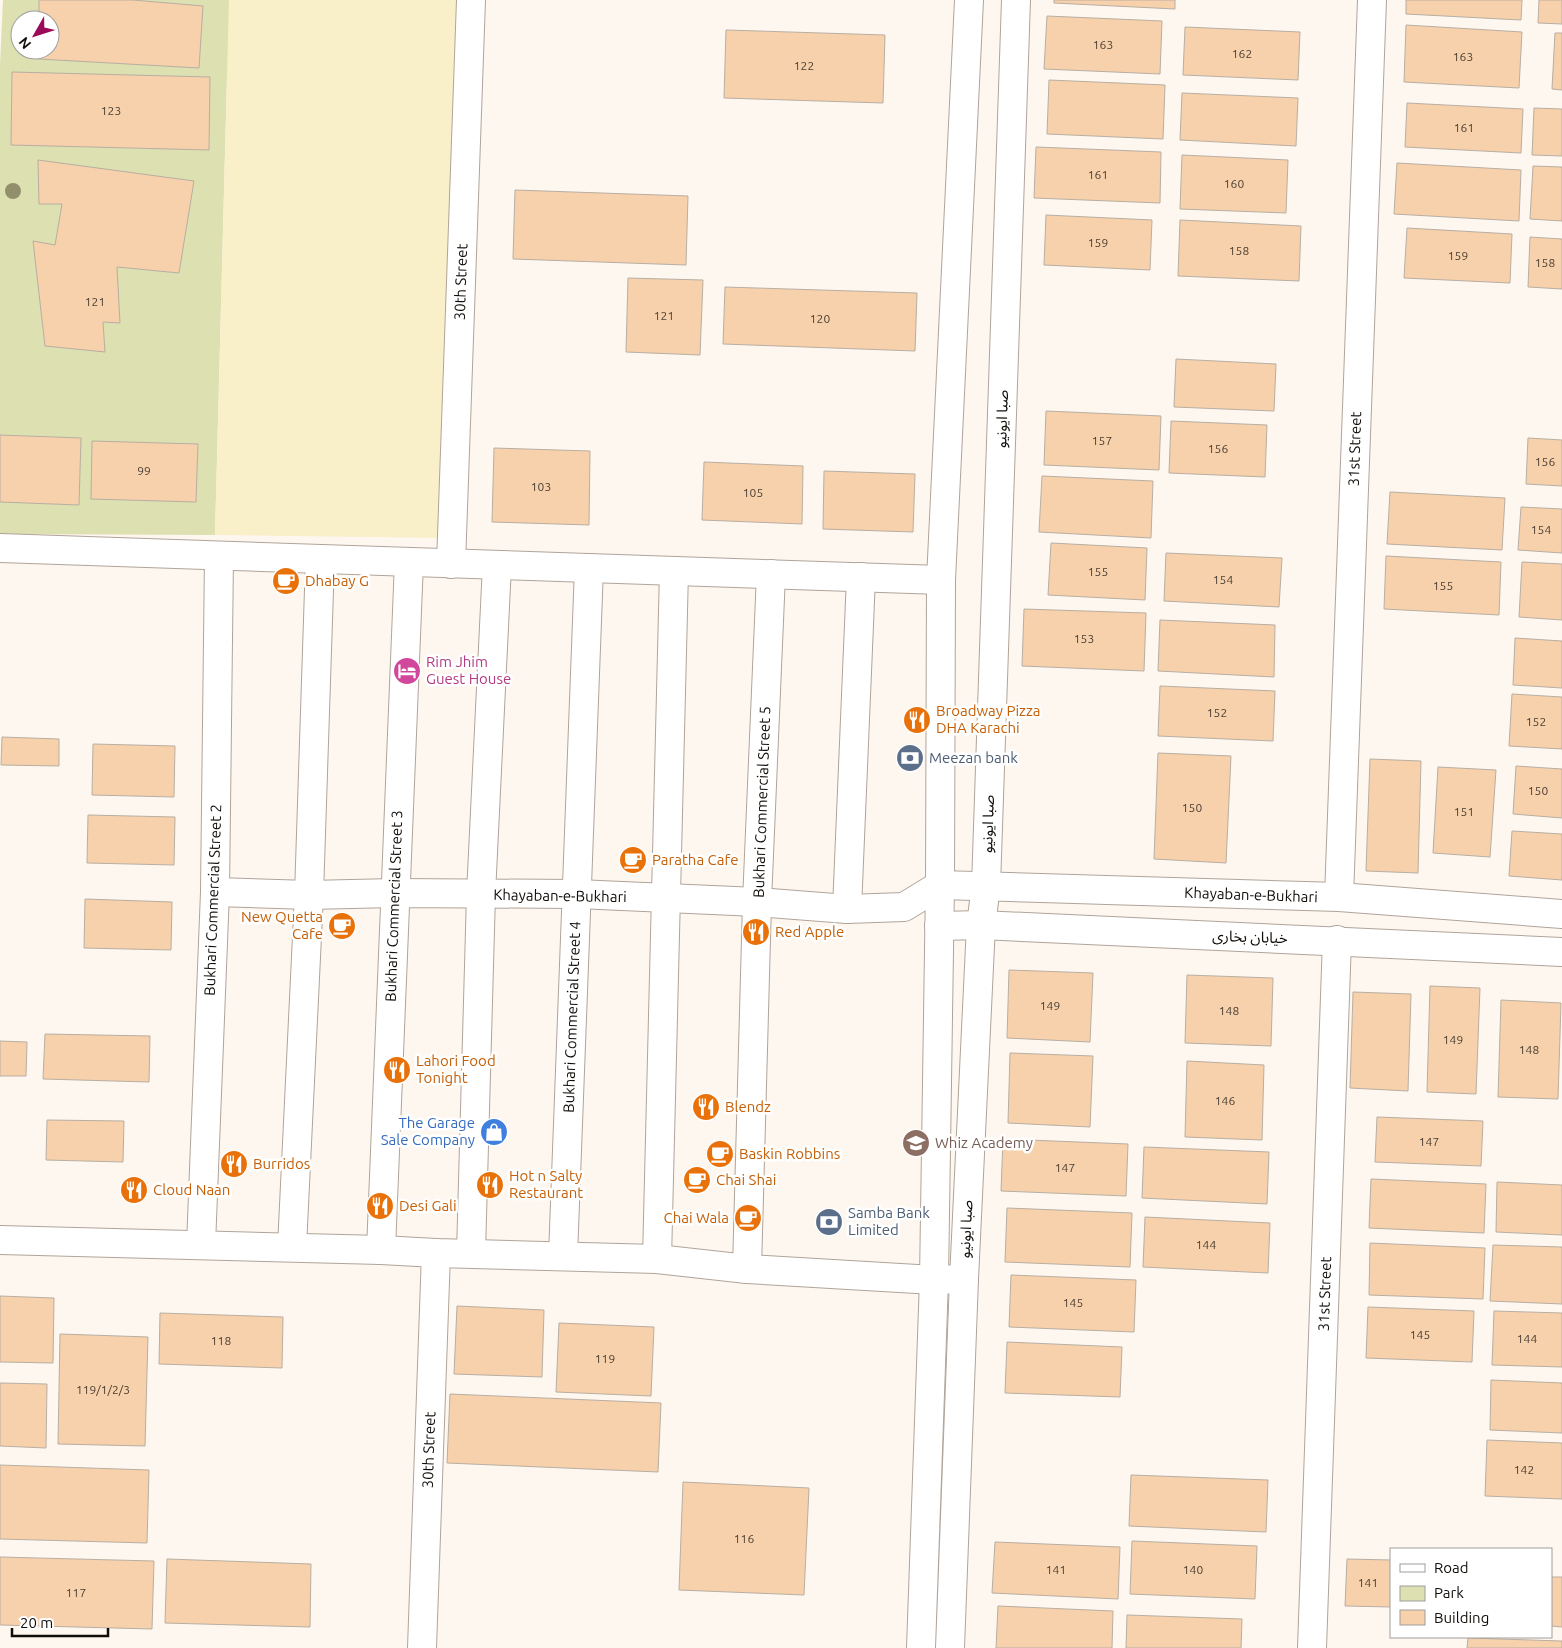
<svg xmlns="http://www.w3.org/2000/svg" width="1562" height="1648" font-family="Ubuntu,'Noto Sans Arabic',sans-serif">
  <rect width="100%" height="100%" fill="#fef7f0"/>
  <path fill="#dde0b1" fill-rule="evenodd" d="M3 0H303L227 77 215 535 0 534V65ZM20 20H50V50H20Z"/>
  <polygon fill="#f9efc9" points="229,0 460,0 443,538 215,535"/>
  <g fill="#f6d1ab" stroke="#b9aea2">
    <polygon points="39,0 133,0 203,6 199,68 39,59 39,50 50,50 50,20 39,20"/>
    <polygon points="1054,0 1175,0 1175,9 1054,3"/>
    <polygon points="1406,0 1522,0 1521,20 1406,14"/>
    <polygon points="1539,0 1562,0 1562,24 1538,23"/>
    <polygon points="1047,16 1162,21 1160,74 1044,69"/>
    <polygon points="1406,25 1522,32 1519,88 1404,82"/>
    <polygon points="1185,27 1300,32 1298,80 1183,75"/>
    <polygon points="726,30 885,35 883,103 724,98"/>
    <polygon points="1555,33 1562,33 1562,90 1552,89"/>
    <polygon points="12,72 210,77 209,150 11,145"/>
    <polygon points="1049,80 1165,85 1163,139 1047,134"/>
    <polygon points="1182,93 1298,98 1296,146 1180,140"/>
    <polygon points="1407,103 1523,109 1521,153 1405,147"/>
    <polygon points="1534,108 1562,109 1562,156 1532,155"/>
    <polygon points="1036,147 1161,152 1160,203 1034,198"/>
    <polygon points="1182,155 1288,160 1286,213 1180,209"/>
    <polygon points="38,160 194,181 179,273 117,267 120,323 103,322 105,352 45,346 33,241 55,245 62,204 39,204"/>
    <polygon points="1397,163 1521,170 1519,221 1394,214"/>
    <polygon points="1533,166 1562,167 1562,221 1530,219"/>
    <polygon points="515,190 688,196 686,265 513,259"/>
    <polygon points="1046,215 1152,220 1150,270 1044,265"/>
    <polygon points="1180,220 1301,226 1299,281 1178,276"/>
    <polygon points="1407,228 1512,234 1510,283 1404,278"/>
    <polygon points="1530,237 1562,239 1562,289 1528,287"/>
    <polygon points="628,278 703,280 700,355 626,352"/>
    <polygon points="725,287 917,293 915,351 723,344"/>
    <polygon points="1176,359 1276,364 1274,411 1174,407"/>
    <polygon points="1046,411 1161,416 1159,470 1044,465"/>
    <polygon points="1171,421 1267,425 1265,477 1169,473"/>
    <polygon points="0,435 81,438 79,505 0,502"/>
    <polygon points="1528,438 1562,440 1562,486 1526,484"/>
    <polygon points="92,441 198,444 196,502 91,499"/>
    <polygon points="494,448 590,451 589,525 492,522"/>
    <polygon points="704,462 803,466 802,524 702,520"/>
    <polygon points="824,471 915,474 913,532 823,529"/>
    <polygon points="1042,476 1153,481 1151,538 1039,532"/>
    <polygon points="1390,492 1505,498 1502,550 1387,544"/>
    <polygon points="1521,507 1562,509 1562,553 1518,550"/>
    <polygon points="1051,543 1147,548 1145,600 1048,595"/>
    <polygon points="1166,553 1282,558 1279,607 1164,601"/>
    <polygon points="1386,556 1501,562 1499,615 1384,609"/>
    <polygon points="1522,562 1562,564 1562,620 1519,617"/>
    <polygon points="1024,609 1146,613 1144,671 1022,666"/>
    <polygon points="1160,620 1275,625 1274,677 1158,671"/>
    <polygon points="1515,638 1562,641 1562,688 1513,685"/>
    <polygon points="1160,686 1275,691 1273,741 1158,736"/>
    <polygon points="1512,694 1562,697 1562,749 1509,746"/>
    <polygon points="2,737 59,739 59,766 1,765"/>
    <polygon points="93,744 175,746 174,797 92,795"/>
    <polygon points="1158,753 1231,756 1226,863 1154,859"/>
    <polygon points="1370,759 1421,761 1418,873 1366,871"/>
    <polygon points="1516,766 1562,769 1562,818 1513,814"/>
    <polygon points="1438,767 1496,770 1490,857 1433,853"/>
    <polygon points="88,815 175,817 174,865 87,863"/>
    <polygon points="1512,831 1562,834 1562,880 1509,876"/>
    <polygon points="85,899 172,902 171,950 84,948"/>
    <polygon points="1009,970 1093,973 1090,1042 1007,1038"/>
    <polygon points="1187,975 1273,978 1271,1046 1185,1043"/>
    <polygon points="1430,986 1480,988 1476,1094 1427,1092"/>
    <polygon points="1353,992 1411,994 1408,1091 1350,1088"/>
    <polygon points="1501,1000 1561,1003 1558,1099 1498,1097"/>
    <polygon points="45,1034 150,1036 149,1082 43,1079"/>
    <polygon points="0,1041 27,1042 26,1076 0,1076"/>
    <polygon points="1010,1053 1093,1056 1090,1127 1008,1123"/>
    <polygon points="1187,1061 1264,1065 1262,1140 1185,1137"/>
    <polygon points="1377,1117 1483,1121 1481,1166 1375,1162"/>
    <polygon points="47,1120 124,1121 123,1162 46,1160"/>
    <polygon points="1003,1139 1128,1144 1126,1196 1001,1191"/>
    <polygon points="1144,1147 1269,1152 1267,1204 1142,1198"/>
    <polygon points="1371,1179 1486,1184 1484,1233 1369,1228"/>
    <polygon points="1497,1182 1562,1185 1562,1235 1496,1232"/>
    <polygon points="1007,1208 1132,1213 1130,1267 1005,1262"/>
    <polygon points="1145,1217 1270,1223 1268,1273 1143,1267"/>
    <polygon points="1370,1243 1485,1248 1483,1299 1369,1295"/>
    <polygon points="1493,1245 1562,1247 1562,1304 1490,1301"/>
    <polygon points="1011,1275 1136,1280 1134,1332 1009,1327"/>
    <polygon points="0,1296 54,1298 53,1363 0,1362"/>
    <polygon points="457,1306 544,1310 542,1377 454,1374"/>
    <polygon points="1368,1307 1474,1311 1472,1362 1366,1358"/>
    <polygon points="1494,1311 1562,1313 1562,1367 1492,1365"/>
    <polygon points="160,1313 283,1317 282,1368 159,1364"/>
    <polygon points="559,1323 654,1327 651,1396 556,1392"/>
    <polygon points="60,1334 148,1337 145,1446 58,1444"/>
    <polygon points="1007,1342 1122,1347 1120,1397 1005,1393"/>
    <polygon points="1491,1380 1562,1383 1562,1433 1490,1430"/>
    <polygon points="0,1383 47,1384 46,1448 0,1446"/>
    <polygon points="450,1394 661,1403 658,1472 447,1463"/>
    <polygon points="1487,1440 1562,1443 1562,1499 1485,1496"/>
    <polygon points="0,1465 149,1470 147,1543 0,1539"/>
    <polygon points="1131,1475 1268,1480 1266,1532 1129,1526"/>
    <polygon points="683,1482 809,1488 804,1595 679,1590"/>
    <polygon points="1132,1541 1257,1546 1255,1599 1130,1594"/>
    <polygon points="995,1542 1120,1547 1118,1599 992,1593"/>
    <polygon points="0,1557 154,1561 152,1629 0,1625"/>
    <polygon points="167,1559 311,1564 310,1627 165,1623"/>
    <polygon points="1347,1559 1391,1560 1391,1607 1345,1606"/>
    <polygon points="1551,1577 1562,1577 1562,1627 1551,1626"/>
    <polygon points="998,1606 1113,1611 1112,1648 996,1648"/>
    <polygon points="1127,1615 1242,1619 1241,1648 1126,1648"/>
    <polygon points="1468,1638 1562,1641 1562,1648 1467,1648"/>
  </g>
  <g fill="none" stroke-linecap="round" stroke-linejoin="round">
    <g stroke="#b0a499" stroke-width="30">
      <g id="minor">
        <polyline points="0,548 941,580"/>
        <polyline points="451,564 471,0"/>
        <polyline points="215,892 309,895 394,893 577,894 757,902 847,909 904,907 940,885"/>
        <polyline points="1339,897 1372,0"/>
        <polyline points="847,909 861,577"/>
        <polyline points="0,1240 381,1250 436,1253 657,1259 747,1269 934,1280 964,1279"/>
        <polyline points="201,1245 215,892 219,556"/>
        <polyline points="292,1247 309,895 320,559"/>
        <polyline points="381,1250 409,562"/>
        <polyline points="471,1253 481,894 497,565"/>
        <polyline points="563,1256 589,568"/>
        <polyline points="657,1259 674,571"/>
        <polyline points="747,1269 757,902 771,574"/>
        <polyline points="422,1648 436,1253"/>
        <polyline points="1312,1648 1337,940"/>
      </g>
    </g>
    <g stroke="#b0a499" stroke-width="30">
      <g id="tertiary">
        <polyline points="940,885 1339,897 1562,914"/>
        <polyline points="939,926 981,925 1562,952"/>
      </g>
    </g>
    <g stroke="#b0a499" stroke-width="30">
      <g id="secondary">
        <polyline points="921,1648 934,1280 940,885 941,580 969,0"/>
        <polyline points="950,1648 964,1279 981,925 986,886 1016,0"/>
      </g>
    </g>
    <use href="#minor" stroke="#fff" stroke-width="28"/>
    <use href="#tertiary" stroke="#fff" stroke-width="28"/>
    <use href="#secondary" stroke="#fff" stroke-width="28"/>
  </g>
  <circle fill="#92906c" cx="13" cy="191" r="8"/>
  <defs>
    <g id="cafe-disc" transform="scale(1.4375)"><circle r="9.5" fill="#e8710a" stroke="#fff"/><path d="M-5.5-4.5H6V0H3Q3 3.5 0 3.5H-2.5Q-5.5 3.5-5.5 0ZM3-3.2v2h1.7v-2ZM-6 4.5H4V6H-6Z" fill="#fff"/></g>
    <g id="hotel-disc" transform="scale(1.4375)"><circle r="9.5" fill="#d1479c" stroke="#fff"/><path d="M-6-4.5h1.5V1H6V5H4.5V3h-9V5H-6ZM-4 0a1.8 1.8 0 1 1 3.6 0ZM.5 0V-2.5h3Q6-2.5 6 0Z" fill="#fff"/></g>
    <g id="restaurant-disc" transform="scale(1.4375)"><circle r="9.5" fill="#e8710a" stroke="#fff"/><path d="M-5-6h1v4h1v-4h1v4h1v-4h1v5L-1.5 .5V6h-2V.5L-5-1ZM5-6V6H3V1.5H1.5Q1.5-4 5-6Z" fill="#fff"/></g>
    <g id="bank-disc" transform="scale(1.4375)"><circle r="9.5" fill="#5c6f8a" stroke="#fff"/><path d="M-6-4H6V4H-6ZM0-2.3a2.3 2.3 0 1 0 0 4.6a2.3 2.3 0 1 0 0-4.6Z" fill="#fff"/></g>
    <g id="shop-disc" transform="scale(1.4375)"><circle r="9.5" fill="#3f7fe0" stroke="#fff"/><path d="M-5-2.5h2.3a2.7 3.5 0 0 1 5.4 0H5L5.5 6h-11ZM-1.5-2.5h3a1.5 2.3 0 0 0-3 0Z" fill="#fff"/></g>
    <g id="school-disc" transform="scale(1.4375)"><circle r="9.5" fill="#8d6e63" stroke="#fff"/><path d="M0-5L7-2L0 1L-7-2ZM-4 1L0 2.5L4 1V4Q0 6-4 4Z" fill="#fff"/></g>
  </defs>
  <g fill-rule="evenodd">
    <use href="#cafe-disc" x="286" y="581"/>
    <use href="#hotel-disc" x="407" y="671"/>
    <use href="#restaurant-disc" x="917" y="720"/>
    <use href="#bank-disc" x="910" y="758"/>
    <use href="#cafe-disc" x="633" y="860"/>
    <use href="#cafe-disc" x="342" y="926"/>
    <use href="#restaurant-disc" x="756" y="932"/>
    <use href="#restaurant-disc" x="397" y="1070"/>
    <use href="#restaurant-disc" x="706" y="1107"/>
    <use href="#shop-disc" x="494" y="1132"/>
    <use href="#school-disc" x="916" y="1143"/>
    <use href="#cafe-disc" x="720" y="1154"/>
    <use href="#restaurant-disc" x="234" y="1164"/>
    <use href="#cafe-disc" x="697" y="1180"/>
    <use href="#restaurant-disc" x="490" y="1185"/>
    <use href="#restaurant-disc" x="134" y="1190"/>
    <use href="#restaurant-disc" x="380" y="1206"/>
    <use href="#cafe-disc" x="748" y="1218"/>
    <use href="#bank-disc" x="829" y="1222"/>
  </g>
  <g text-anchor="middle" stroke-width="5" stroke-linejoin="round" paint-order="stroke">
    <g font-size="12" fill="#4a3d31">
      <text x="1103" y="49">163</text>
      <text x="1242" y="58">162</text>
      <text x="1463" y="61">163</text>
      <text x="804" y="70">122</text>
      <text x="111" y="115">123</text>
      <text x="1464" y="132">161</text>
      <text x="1098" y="179">161</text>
      <text x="1234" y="188">160</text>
      <text x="1098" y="247">159</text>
      <text x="1239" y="255">158</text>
      <text x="1458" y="260">159</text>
      <text x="1545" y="267">158</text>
      <text x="95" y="306">121</text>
      <text x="664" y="320">121</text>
      <text x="820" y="323">120</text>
      <text x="1102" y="445">157</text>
      <text x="1218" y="453">156</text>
      <text x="1545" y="466">156</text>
      <text x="144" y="475">99</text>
      <text x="541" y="491">103</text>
      <text x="753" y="497">105</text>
      <text x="1541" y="534">154</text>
      <text x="1098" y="576">155</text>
      <text x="1223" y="584">154</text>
      <text x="1443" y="590">155</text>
      <text x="1084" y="643">153</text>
      <text x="1217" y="717">152</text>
      <text x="1536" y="726">152</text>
      <text x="1538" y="795">150</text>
      <text x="1192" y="812">150</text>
      <text x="1464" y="816">151</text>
      <text x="1050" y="1010">149</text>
      <text x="1229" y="1015">148</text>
      <text x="1453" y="1044">149</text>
      <text x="1529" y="1054">148</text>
      <text x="1225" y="1105">146</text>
      <text x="1429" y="1146">147</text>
      <text x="1065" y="1172">147</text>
      <text x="1206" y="1249">144</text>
      <text x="1073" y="1307">145</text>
      <text x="1420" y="1339">145</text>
      <text x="1527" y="1343">144</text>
      <text x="221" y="1345">118</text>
      <text x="605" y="1363">119</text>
      <text x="103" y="1394">119/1/2/3</text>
      <text x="1524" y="1474">142</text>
      <text x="744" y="1543">116</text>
      <text x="1056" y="1574">141</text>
      <text x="1193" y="1574">140</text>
      <text x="1368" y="1587">141</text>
      <text x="76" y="1597">117</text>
    </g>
    <g font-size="15" fill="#100c08" stroke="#fff">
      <text transform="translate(461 282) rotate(-88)" y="5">30th Street</text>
      <text transform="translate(1002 419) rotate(-88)" y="5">صبا ایونیو</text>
      <text transform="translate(1355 449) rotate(-88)" y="5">31st Street</text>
      <text transform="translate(762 802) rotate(-88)" y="5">Bukhari Commercial Street 5</text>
      <text transform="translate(988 824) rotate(-88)" y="5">صبا ایونیو</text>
      <text transform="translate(1251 895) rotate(2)" y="5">Khayaban-e-Bukhari</text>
      <text transform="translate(560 896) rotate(1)" y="5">Khayaban-e-Bukhari</text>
      <text transform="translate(213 900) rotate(-88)" y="5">Bukhari Commercial Street 2</text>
      <text transform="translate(394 906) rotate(-88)" y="5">Bukhari Commercial Street 3</text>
      <text transform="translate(1250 937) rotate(2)" y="5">خیابان بخاری</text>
      <text transform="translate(572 1017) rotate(-88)" y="5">Bukhari Commercial Street 4</text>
      <text transform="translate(966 1229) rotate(-87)" y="5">صبا ایونیو</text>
      <text transform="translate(1325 1294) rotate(-88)" y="5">31st Street</text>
      <text transform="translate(429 1450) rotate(-88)" y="5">30th Street</text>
    </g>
    <g font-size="15" fill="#c56008" stroke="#fff" text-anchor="start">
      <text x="305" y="586">Dhabay G</text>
      <text x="936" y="716">Broadway Pizza<tspan x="936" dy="17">DHA Karachi</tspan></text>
      <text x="652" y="865">Paratha Cafe</text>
      <text x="323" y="922" text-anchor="end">New Quetta<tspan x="323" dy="17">Cafe</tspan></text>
      <text x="775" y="937">Red Apple</text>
      <text x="416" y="1066">Lahori Food<tspan x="416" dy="17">Tonight</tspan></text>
      <text x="725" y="1112">Blendz</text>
      <text x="739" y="1159">Baskin Robbins</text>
      <text x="253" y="1169">Burridos</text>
      <text x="509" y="1181">Hot n Salty<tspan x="509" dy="17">Restaurant</tspan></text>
      <text x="716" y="1185">Chai Shai</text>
      <text x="153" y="1195">Cloud Naan</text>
      <text x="399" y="1211">Desi Gali</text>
      <text x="729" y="1223" text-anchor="end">Chai Wala</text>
    </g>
    <g font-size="15" fill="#b23c85" stroke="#fff" text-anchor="start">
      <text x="426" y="667">Rim Jhim<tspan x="426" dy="17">Guest House</tspan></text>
    </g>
    <g font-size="15" fill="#4e5e75" stroke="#fff" text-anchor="start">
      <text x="929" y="763">Meezan bank</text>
      <text x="848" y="1218">Samba Bank<tspan x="848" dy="17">Limited</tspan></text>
    </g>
    <g font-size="15" fill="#366cbe" stroke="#fff" text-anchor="end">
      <text x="475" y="1128">The Garage<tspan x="475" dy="17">Sale Company</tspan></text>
    </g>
    <g font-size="15" fill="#785e54" stroke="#fff" text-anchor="start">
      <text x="935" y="1148">Whiz Academy</text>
    </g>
  </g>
  <rect x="1390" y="1548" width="162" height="90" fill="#ffffff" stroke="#9f9e9c"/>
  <rect x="1400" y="1564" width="25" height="8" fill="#ffffff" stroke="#9f9e9c"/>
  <text x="1434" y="1573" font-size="15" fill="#100c08">Road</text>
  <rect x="1400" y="1586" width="25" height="15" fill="#dde0b1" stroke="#9f9e9c"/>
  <text x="1434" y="1598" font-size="15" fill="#100c08">Park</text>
  <rect x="1400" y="1610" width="25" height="15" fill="#f6d1ab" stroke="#9f9e9c"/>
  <text x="1434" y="1623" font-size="15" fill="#100c08">Building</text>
  <g transform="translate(35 35) rotate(231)"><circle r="24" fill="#ffffff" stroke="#9f9e9c"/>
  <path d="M0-4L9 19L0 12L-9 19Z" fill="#9c0b58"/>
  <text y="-8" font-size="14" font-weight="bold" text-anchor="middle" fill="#100c08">N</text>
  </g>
  <path d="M12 1628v8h96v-8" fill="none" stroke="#100c08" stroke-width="2.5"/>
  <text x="20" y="1628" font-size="15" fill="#100c08" stroke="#ffffff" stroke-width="4" paint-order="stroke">20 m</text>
</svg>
